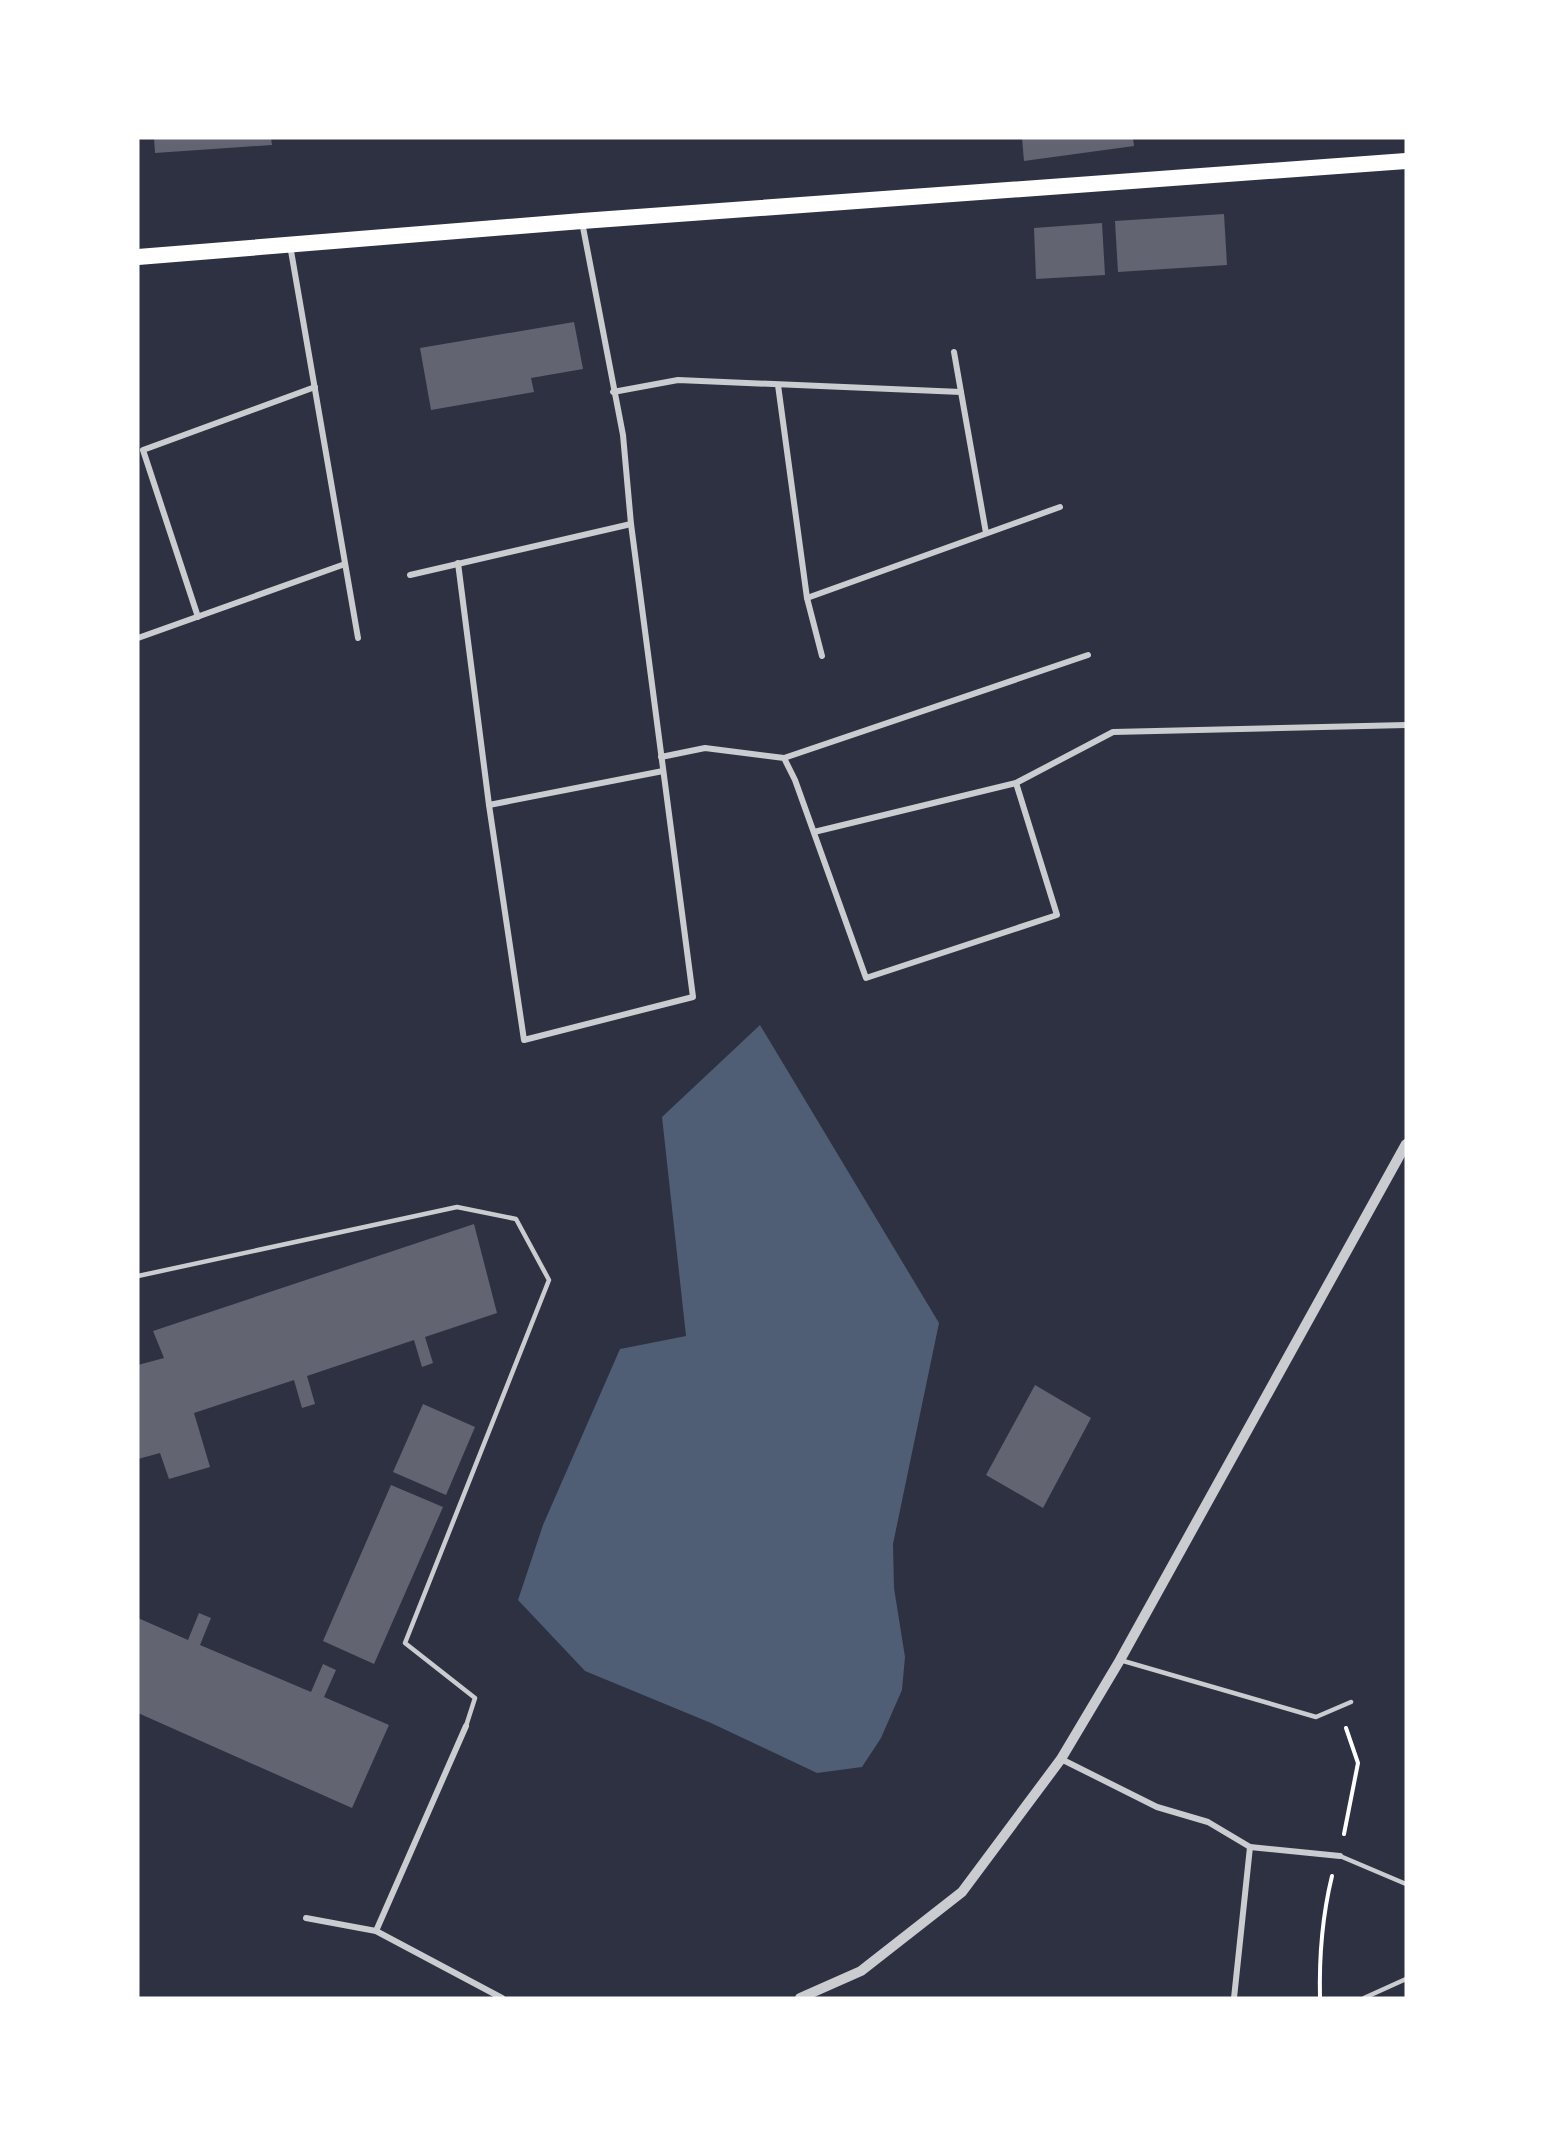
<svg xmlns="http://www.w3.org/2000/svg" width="1544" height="2136" font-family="'Roboto Serif',serif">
  <rect width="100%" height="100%" fill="#2d3142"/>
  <polygon fill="#4f5d75" points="760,1025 939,1323 893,1544 894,1588 905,1657 902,1690 881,1738 862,1767 817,1773 711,1723 585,1671 518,1600 543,1525 620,1349 686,1336 662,1117"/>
  <g fill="#626471">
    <polygon points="154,138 271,138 272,145 155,153"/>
    <polygon points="1022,138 1133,138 1134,146 1024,161"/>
    <polygon points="1224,214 1227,265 1118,272 1115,221"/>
    <polygon points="1102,223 1105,275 1036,279 1034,228"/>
    <polygon points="574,322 583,369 531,378 534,392 431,410 420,348"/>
    <polygon points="474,1224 497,1313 425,1337 433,1363 422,1367 414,1340 307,1376 315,1404 302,1408 294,1380 194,1413 210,1467 169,1479 160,1453 138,1459 138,1365 164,1358 153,1331"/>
    <polygon points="1035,1385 1091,1418 1043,1508 986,1475"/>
    <polygon points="423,1404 475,1427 446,1495 393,1472"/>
    <polygon points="391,1485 443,1507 374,1664 323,1641"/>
    <polygon points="199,1613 211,1618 200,1645 311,1692 323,1664 336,1670 324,1697 389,1725 352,1808 138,1713 138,1618 188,1640"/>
  </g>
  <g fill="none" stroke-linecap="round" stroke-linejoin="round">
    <g stroke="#fff" stroke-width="4">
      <polyline points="1344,1834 1358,1763 1346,1728"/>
      <path d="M1320 1998C1319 1956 1322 1917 1332 1876"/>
    </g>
    <g stroke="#caccd0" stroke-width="4.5">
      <polyline points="138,1276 457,1207 516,1219 549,1280 405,1643 475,1698 466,1726"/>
      <polyline points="1120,1660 1316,1717 1351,1702"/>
      <polyline points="1340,1856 1406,1884"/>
      <polyline points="1364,1998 1406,1979"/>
    </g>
    <g stroke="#caccd0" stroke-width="6">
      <polyline points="290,245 358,638"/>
      <polyline points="954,352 961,392"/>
      <polyline points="778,385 807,598 822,656"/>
      <polyline points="613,392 678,380 961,392 986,533"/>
      <polyline points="458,563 489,805 524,1040 693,997 631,524 623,435 582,222"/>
      <polyline points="410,575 631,524"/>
      <polyline points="807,598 1060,507"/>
      <polyline points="198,617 143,450 315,387"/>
      <polyline points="138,638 345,564"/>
      <polyline points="661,757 705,748 784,758 795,780 866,978 1057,915 1016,783"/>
      <polyline points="784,758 1088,655"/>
      <polyline points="489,805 663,771"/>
      <polyline points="814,832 1016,783 1113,732 1406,725"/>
      <polyline points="466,1726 376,1931 502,1998"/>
      <polyline points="1061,1759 1157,1807 1208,1822 1250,1847 1340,1856"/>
      <polyline points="306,1918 376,1931"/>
      <polyline points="1234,1998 1250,1847"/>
    </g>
    <polyline stroke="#caccd0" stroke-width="10" points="800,1998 861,1971 962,1892 1061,1759 1120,1660 1406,1144"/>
    <polyline stroke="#fff" stroke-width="16" points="138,257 582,221 1406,161"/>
  </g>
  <rect width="1544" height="2136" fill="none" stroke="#ffffff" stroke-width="279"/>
</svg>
